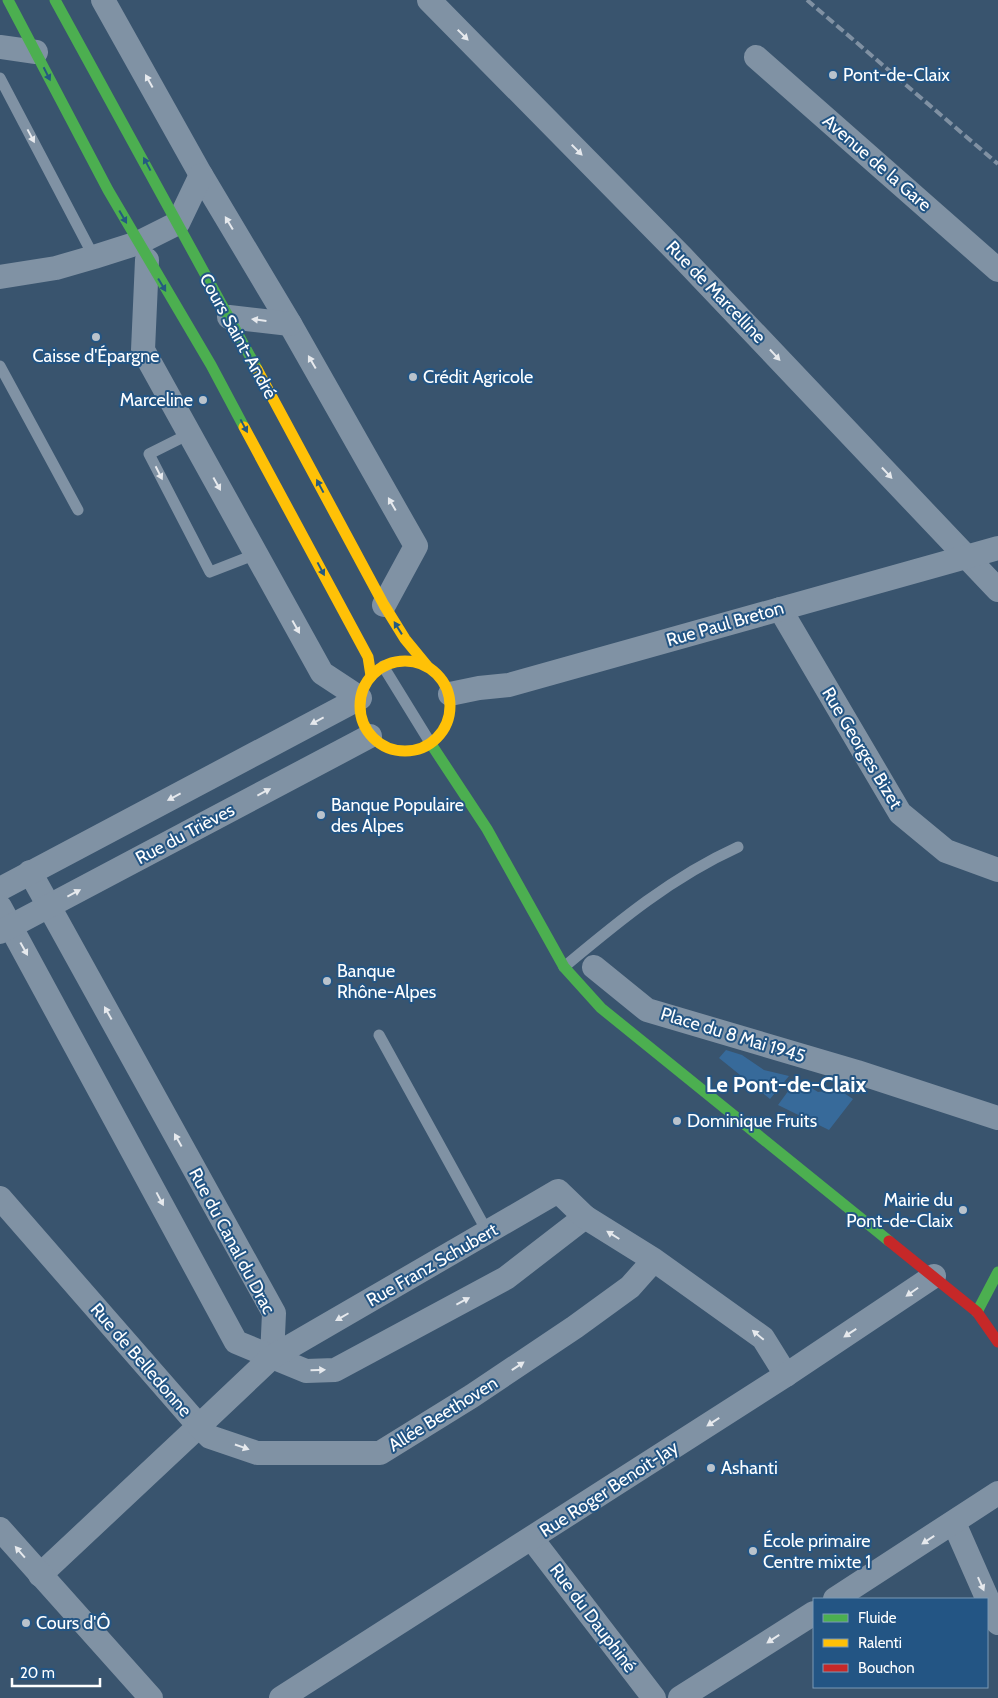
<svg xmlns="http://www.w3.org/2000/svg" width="998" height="1698" font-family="Cabin,sans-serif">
  <rect width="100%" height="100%" fill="#39546e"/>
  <g fill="#376a9a">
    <polygon points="726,1050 742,1055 764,1070 789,1076 770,1099 719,1058"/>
    <polygon points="797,1079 818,1092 838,1089 853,1099 829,1130 778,1105"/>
  </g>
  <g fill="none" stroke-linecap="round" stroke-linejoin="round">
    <g stroke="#8092a4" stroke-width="11">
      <polyline points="0,78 94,257"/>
      <polyline points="0,366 78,510"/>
      <polyline points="189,434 149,454 210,572 256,554"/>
      <polyline points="383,666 431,744"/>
      <path d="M564 967C619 921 672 877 738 847"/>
      <polyline points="379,1035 488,1233"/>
    </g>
    <g stroke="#8092a4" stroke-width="24">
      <polyline points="103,0 201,175 290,324 416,546 384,605"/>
      <polyline points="429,0 682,257 998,590"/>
      <polyline points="0,47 36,52"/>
      <polyline points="756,57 998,270"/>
      <polyline points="0,277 56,268 94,257 138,243 178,223 201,175"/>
      <polyline points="229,317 290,324"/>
      <polyline points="780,609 900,813 946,851 998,870"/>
      <polyline points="450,694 479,688 509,685 998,548"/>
      <polyline points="30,872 274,1313 272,1357"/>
      <polyline points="0,889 360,698 322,673 143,350 147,260"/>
      <polyline points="0,907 236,1342 306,1371 335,1370 506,1278 585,1217"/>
      <polyline points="0,932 370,736"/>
      <polyline points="594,967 647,1010 857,1072 998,1118"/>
      <polyline points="0,1198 199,1426 40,1575"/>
      <polyline points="654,1260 630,1287 575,1327 472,1396 380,1453 257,1453 210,1437 199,1426 272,1357 558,1191 585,1217 654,1260 763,1338 786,1375"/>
      <polyline points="954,1523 998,1623"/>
      <polyline points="0,1529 151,1698"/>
      <polyline points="532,1539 654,1698"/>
      <polyline points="835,1599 998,1493"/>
      <polyline points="281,1698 786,1375 934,1276"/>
      <polyline points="680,1698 814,1613"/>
    </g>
    <g stroke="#4caf50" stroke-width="11">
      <polyline points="8,0 108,190 211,365 244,427"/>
      <polyline points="55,0 257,369"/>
      <polyline points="431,744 487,829 564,967 601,1008 889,1241"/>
      <polyline points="977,1312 998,1272"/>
    </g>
    <g stroke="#ffc107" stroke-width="11">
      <polyline points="257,369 384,605 405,639 428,667"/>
      <polyline points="244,427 368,657 371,676"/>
      <circle cx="405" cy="706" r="45"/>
    </g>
    <polyline stroke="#c62828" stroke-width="11" points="889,1241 977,1312 998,1342"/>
    <polyline stroke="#8091a3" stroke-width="4" stroke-dasharray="9 4" stroke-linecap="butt" points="807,0 998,164"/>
  </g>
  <defs><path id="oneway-solid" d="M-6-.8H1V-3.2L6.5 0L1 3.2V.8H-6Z" transform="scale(1.25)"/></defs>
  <g fill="#e6e9ed">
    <use href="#oneway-solid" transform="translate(463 35) rotate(45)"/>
    <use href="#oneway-solid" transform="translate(149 81) rotate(-119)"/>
    <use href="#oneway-solid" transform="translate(31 136) rotate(62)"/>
    <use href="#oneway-solid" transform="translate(577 150) rotate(45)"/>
    <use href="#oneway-solid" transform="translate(229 223) rotate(-121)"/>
    <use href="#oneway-solid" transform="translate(259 320) rotate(-173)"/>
    <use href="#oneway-solid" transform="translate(775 355) rotate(47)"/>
    <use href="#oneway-solid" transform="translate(312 362) rotate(-120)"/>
    <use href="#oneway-solid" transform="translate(159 473) rotate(63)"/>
    <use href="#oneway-solid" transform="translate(887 473) rotate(47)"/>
    <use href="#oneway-solid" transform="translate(217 484) rotate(61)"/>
    <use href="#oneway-solid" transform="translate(392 504) rotate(-120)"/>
    <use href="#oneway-solid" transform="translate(296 627) rotate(61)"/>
    <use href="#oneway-solid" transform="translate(317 721) rotate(152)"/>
    <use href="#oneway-solid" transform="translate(264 792) rotate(-28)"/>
    <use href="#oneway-solid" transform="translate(174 797) rotate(152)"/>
    <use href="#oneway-solid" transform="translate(74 893) rotate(-28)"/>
    <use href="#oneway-solid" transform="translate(24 949) rotate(61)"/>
    <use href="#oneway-solid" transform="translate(108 1013) rotate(-119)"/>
    <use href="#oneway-solid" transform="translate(178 1140) rotate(-119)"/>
    <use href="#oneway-solid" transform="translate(160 1199) rotate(62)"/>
    <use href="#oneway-solid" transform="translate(613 1235) rotate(-148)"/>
    <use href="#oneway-solid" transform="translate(912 1292) rotate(145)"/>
    <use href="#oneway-solid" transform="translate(463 1301) rotate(-28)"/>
    <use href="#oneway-solid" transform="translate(342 1317) rotate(150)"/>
    <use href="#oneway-solid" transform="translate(850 1333) rotate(147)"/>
    <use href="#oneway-solid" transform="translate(758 1335) rotate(-140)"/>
    <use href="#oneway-solid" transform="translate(518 1366) rotate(-34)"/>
    <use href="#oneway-solid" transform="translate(318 1370) rotate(-2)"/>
    <use href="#oneway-solid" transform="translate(713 1422) rotate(147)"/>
    <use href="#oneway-solid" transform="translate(242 1447) rotate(19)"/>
    <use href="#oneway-solid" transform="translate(928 1540) rotate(147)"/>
    <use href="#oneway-solid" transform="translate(20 1552) rotate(-131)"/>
    <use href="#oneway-solid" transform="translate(981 1584) rotate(66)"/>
    <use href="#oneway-solid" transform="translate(773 1639) rotate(147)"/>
  </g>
  <g fill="#255a81">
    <use href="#oneway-solid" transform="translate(47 74) rotate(63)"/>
    <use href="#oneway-solid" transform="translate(147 164) rotate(-118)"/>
    <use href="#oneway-solid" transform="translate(123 217) rotate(60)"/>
    <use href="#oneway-solid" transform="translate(162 285) rotate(59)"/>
    <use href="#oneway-solid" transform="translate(244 426) rotate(62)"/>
    <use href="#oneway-solid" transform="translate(320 486) rotate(-118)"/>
    <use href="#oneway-solid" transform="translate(321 569) rotate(62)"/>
    <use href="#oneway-solid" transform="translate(398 628) rotate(-122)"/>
  </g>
  <g fill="#bac3cc" stroke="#235584" stroke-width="2">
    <circle cx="833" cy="75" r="5"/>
    <circle cx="96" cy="337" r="5"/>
    <circle cx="413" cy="377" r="5"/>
    <circle cx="203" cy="400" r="5"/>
    <circle cx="321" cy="815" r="5"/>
    <circle cx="327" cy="981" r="5"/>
    <circle cx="677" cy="1121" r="5"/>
    <circle cx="963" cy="1210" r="5"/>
    <circle cx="711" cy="1468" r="5"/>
    <circle cx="753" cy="1551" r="5"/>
    <circle cx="26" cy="1623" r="5"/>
  </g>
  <g text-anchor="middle" stroke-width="4" stroke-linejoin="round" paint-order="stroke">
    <g font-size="18" fill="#fff" stroke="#235584" text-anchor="start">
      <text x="843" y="81">Pont-de-Claix</text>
      <text x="96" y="362" text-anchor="middle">Caisse d'Épargne</text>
      <text x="423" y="383">Crédit Agricole</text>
      <text x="193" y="406" text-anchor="end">Marceline</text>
      <text x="331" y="811">Banque Populaire<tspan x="331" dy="21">des Alpes</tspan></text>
      <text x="337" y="977">Banque<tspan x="337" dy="21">Rhône-Alpes</tspan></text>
      <text x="687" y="1127">Dominique Fruits</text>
      <text x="953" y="1206" text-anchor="end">Mairie du<tspan x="953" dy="21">Pont-de-Claix</tspan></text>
      <text x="721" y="1474">Ashanti</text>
      <text x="763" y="1547">École primaire<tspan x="763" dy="21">Centre mixte 1</tspan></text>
      <text x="36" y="1629">Cours d'Ô</text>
    </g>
    <g font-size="18" fill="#fff" stroke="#235584">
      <text transform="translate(877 163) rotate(41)" y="6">Avenue de la Gare</text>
      <text transform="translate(716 292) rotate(46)" y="6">Rue de Marcelline</text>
      <text transform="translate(238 336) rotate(61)" y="6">Cours Saint-André</text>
      <text transform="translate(725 624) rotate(-16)" y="6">Rue Paul Breton</text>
      <text transform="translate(862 748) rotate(59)" y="6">Rue Georges Bizet</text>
      <text transform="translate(185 834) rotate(-28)" y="6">Rue du Trièves</text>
      <text transform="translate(733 1035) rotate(17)" y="6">Place du 8 Mai 1945</text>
      <text transform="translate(232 1241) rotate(62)" y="6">Rue du Canal du Drac</text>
      <text transform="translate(432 1265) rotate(-30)" y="6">Rue Franz Schubert</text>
      <text transform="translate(141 1360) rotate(49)" y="6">Rue de Belledonne</text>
      <text transform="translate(443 1414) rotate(-32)" y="6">Allée Beethoven</text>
      <text transform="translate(609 1489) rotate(-33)" y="6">Rue Roger Benoit-Jay</text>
      <text transform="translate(593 1618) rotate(53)" y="6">Rue du Dauphiné</text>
    </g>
    <g font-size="22" font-weight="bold" fill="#fff" stroke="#235584">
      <text x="786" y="1092">Le Pont-de-Claix</text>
    </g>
  </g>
  <rect x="813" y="1598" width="175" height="90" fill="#235584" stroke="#7b99b5"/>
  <rect x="823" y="1614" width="25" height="8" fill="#4caf50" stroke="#7b99b5"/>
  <text x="858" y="1623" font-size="15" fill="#ffffff">Fluide</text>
  <rect x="823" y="1639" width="25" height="8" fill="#ffc107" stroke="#7b99b5"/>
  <text x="858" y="1648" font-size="15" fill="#ffffff">Ralenti</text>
  <rect x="823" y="1664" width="25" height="8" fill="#c62828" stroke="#7b99b5"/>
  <text x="858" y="1673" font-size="15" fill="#ffffff">Bouchon</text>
  <path d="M12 1678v8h88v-8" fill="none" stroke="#ffffff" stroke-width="2.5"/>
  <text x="20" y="1678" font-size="15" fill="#ffffff" stroke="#235584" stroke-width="4" paint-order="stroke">20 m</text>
</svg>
